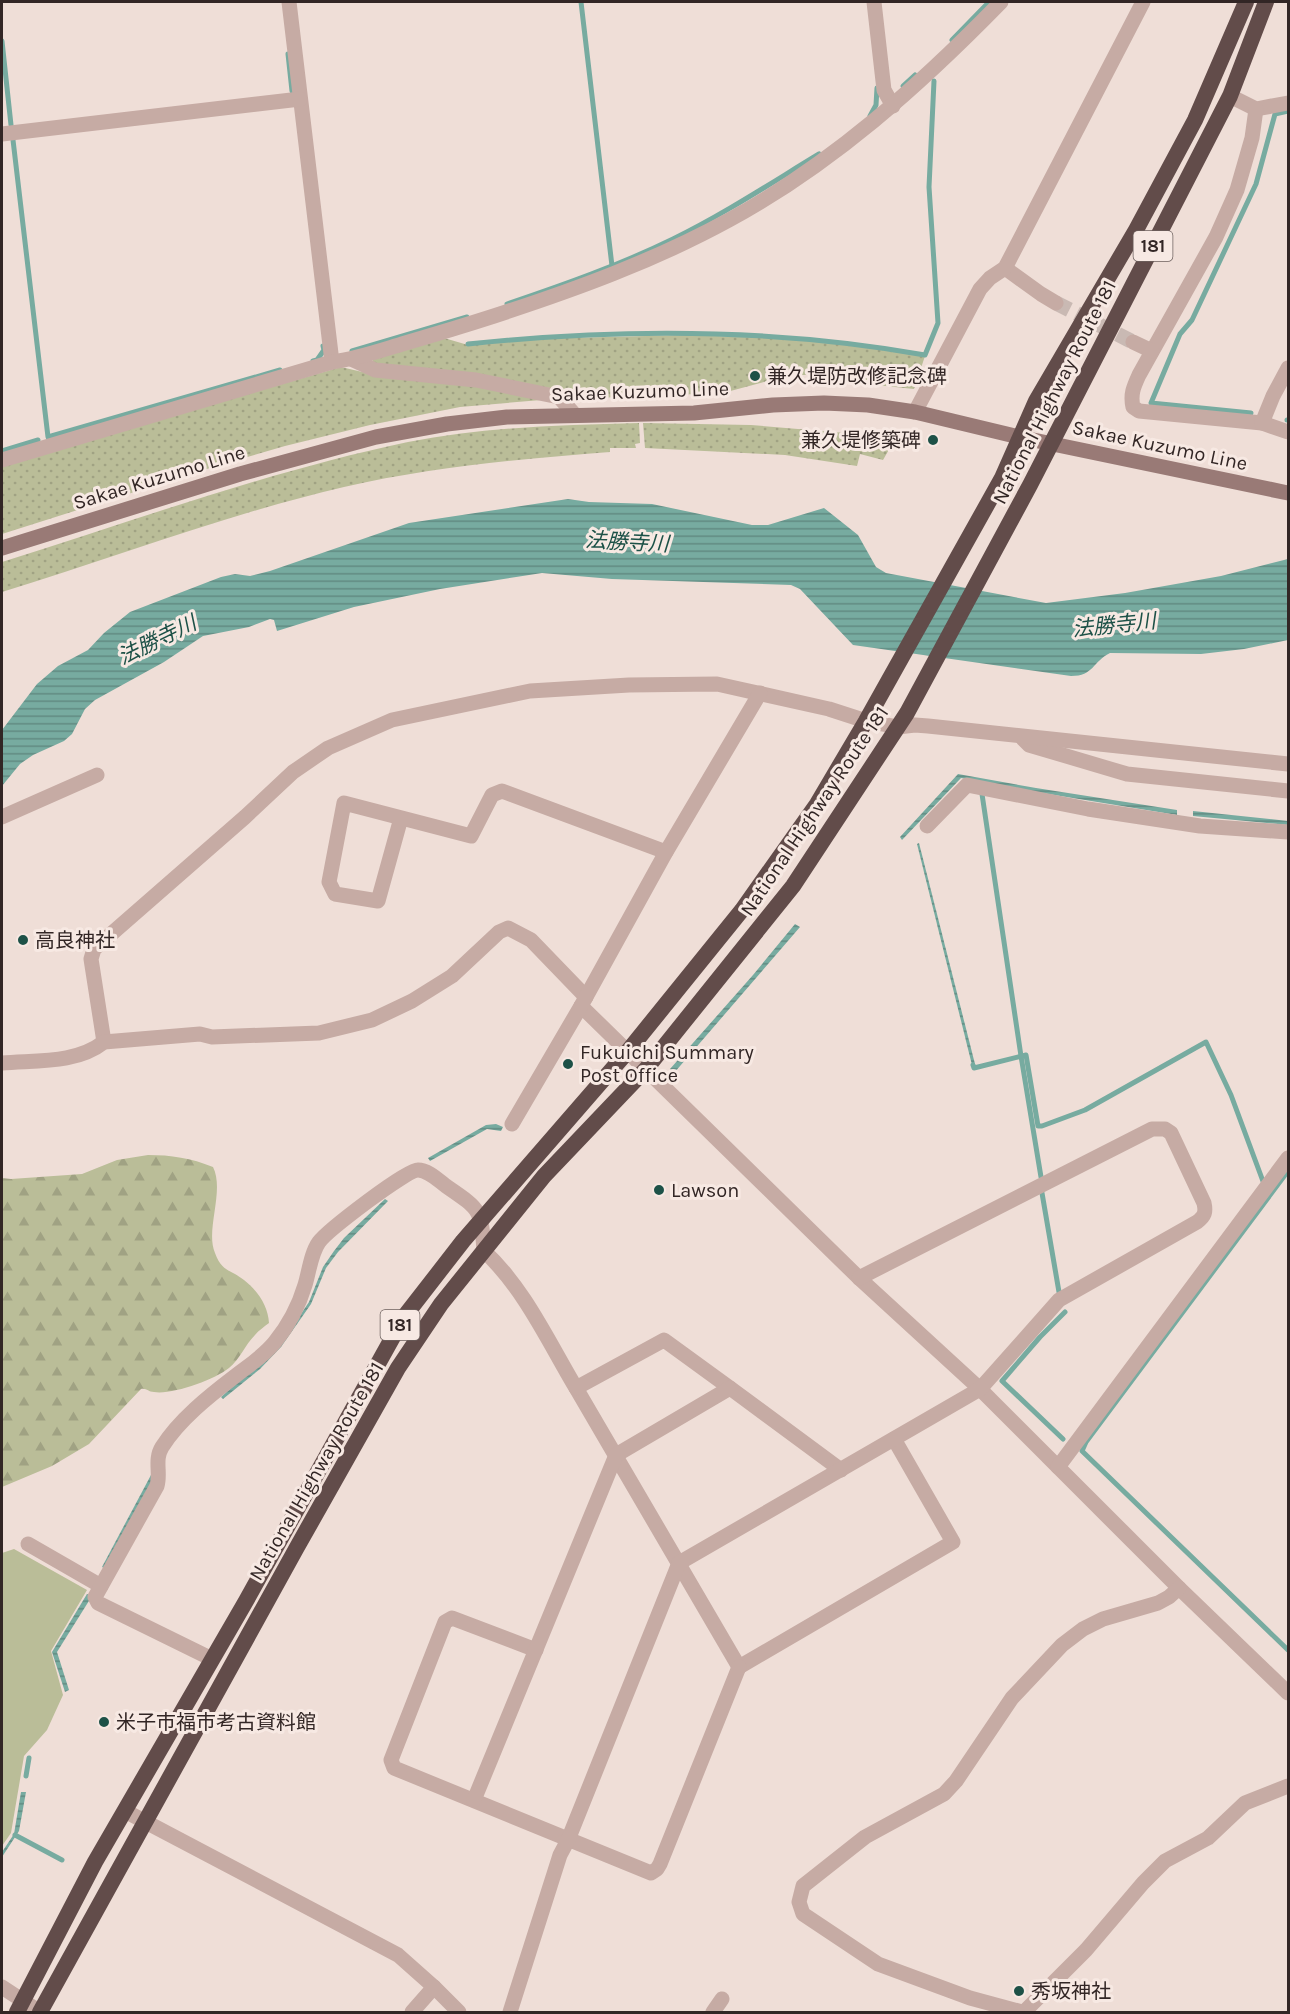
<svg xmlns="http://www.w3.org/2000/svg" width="1290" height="2014" font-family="Karla,'Noto Sans JP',sans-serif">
  <defs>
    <pattern id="grass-dots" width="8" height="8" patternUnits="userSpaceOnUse" patternTransform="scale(1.5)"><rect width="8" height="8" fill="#babd98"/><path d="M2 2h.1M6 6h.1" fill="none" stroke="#a0a283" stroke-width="1.8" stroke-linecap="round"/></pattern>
    <pattern id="forest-firs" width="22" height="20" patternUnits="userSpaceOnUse" patternTransform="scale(1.5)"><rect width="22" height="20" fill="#babd98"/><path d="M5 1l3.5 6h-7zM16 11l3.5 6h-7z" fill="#a0a283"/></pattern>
    <pattern id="water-rules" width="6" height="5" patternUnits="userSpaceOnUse" patternTransform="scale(1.5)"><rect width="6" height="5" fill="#77aba0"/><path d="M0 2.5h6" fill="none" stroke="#628b82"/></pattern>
  </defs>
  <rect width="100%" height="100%" fill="#efded7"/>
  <g fill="url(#grass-dots)">
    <polygon points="686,335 805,339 925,356 914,389 876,385 829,375 790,375 723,393 595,398 591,395 526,384 374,365 372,358 444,338 468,345 527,339"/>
    <polygon points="341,367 371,374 471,384 541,400 460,407 370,425 285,446 213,467 2,534 2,464"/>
    <path d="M639 423 640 443 635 444 636 448H610V452C521 459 432 467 344 487 228 514 116 557 2 592V562C136 520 270 471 408 442 484 427 561 425 639 423Z"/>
    <polygon points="643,423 751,425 870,435 887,439 891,446 883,460 860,454 857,466 785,455 645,448"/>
  </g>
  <path fill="url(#forest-firs)" d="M148 1155C171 1155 191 1158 213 1167 225 1191 205 1230 215 1253 222 1272 230 1269 244 1280 258 1291 268 1306 269 1323 264 1327 259 1330 255 1335 245 1345 240 1359 229 1368 214 1380 172 1395 154 1392 148 1392 147 1388 141 1389L89 1444 52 1466 2 1487V1178L11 1179 82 1174 117 1160Z"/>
  <polygon fill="#babd98" points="14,1549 87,1590 51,1651 63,1695 47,1730 24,1756 11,1833 2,1846 2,1553"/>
  <g fill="url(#water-rules)">
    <path d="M568 499 589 502 652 504 752 525H768L824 508 858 535 876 567 886 573 1046 603 1125 593 1221 576 1288 559V640L1244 649 1201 654 1110 653C1092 662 1094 676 1071 676L853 645 800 589 791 585 612 579 542 573 440 589 354 607 277 631 274 620 270 619 249 627 203 636 164 662 95 700 85 709 72 734 64 741 33 755 20 764 2 786V730L37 684 58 666 88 650 104 633 130 612 221 577 235 574 250 576 270 571 409 523Z"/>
    <polygon points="958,774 1036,788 1177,810 1177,815 1036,792 961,778 902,840 900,837"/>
    <polygon points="1193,811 1288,821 1288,825 1193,816"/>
    <polygon points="919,843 976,1068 973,1069 917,844"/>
    <polygon points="795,924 800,927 674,1073 670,1069 753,975"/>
    <polygon points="496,1124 503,1127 501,1131 487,1129 430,1161 428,1158 486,1125"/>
    <polygon points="385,1199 388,1201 338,1252 326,1268 311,1304 281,1347 260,1369 223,1399 221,1397 280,1345 309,1302 323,1267 334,1251 344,1238"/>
    <polygon points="151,1475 155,1477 106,1569 102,1567"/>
    <polygon points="87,1594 92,1596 57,1652 69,1690 65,1692 52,1652"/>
    <polygon points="21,1792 26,1792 19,1831 2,1857 2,1852 14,1834"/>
  </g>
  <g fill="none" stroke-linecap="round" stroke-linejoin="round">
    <g stroke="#77aba0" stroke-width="5">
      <polyline points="581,2 612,266"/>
      <polyline points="952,40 989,2"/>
      <polyline points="2,41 11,125"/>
      <polyline points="288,54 292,91"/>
      <polyline points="903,86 915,75"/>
      <polyline points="870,116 876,105 877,88"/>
      <polyline points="13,140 48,437 280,370"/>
      <path d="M507 304C563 285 620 265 673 239 724 214 771 183 819 154"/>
      <path d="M468 344C620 328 774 328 925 355L938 323 929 187 934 81"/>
      <polyline points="352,351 467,317"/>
      <polyline points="313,361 317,360 324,350 323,346"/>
      <polyline points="1251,413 1151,403 1180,334 1192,320 1256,184 1275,114 1288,111"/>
      <polyline points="1287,420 1288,420"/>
      <polyline points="2,451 38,440"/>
      <polyline points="982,794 1021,1056 1041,1177"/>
      <polyline points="973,1065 974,1068 1026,1055 1038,1126 1042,1126 1085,1110 1206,1042 1231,1095 1264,1184"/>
      <polyline points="1288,1171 1086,1442 1082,1451 1288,1650"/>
      <polyline points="1042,1193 1059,1292"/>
      <polyline points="1063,1439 1002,1381 1040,1337 1065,1312"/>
      <polyline points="26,1776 29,1758"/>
      <polyline points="15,1835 62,1860"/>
    </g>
    <polyline stroke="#c9b9b3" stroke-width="15" stroke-dasharray="15 8" stroke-linecap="butt" points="1056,303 1133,342"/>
    <g stroke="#c6aba4" stroke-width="15">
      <polyline points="289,2 332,362"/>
      <polyline points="874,2 884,90 893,106"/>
      <polyline points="1230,96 1256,109 1288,103"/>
      <path d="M1256 109 1252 138 1237 190 1216 237 1139 375C1134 386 1130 394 1133 407L1139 411 1262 423"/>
      <polyline points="2,134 300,99"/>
      <polyline points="1005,268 1041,294 1056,303"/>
      <polyline points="1133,342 1152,351"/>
      <polyline points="351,359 375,370 476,380 559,397 575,415"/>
      <polyline points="1288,368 1273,396 1262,423 1288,432"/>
      <polyline points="915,412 980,289 990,278 1005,268 1143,2"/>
      <path d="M2 460 332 362C356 359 379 351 402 344 433 335 463 326 494 316 574 290 654 261 729 220 832 164 920 85 1001 2"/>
      <polyline points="1023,739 1029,745 1127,774 1288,791"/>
      <polyline points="2,817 97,775"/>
      <polyline points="401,818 378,901 335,894 329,882 344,803 471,836 492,795 502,791 666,852"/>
      <polyline points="927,826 967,785 1088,809 1200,826 1288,832"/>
      <polyline points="581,1006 859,1278 980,1389 1179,1588 1288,1693"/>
      <polyline points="104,1042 91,959 94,949 245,817 293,772 328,748 392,720 530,691 629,685 717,684 829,709 866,721 898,727 915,725 928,726 1288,764"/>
      <path d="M2 1063C36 1060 76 1064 104 1042L200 1034 212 1037 319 1033 372 1020 412 1001 452 976 499 932 508 928 531 940 586 997"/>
      <polyline points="512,1124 581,1006 666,852 760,693"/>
      <polyline points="576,1388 739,1667 953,1542 894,1439"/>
      <polyline points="1058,1467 1288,1158"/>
      <polyline points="28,1544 101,1586"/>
      <polyline points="536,1650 452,1618 445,1622 391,1760 394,1768 651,1873 657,1869 660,1864 739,1667"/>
      <path d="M212 1659 98 1603 95 1597 157 1486C161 1473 154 1460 162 1447 179 1420 209 1396 234 1377 248 1366 264 1356 275 1342 288 1326 299 1305 305 1285 309 1272 311 1253 319 1242 328 1230 406 1170 418 1170 428 1170 438 1180 446 1186 481 1210 481 1209 484 1251 524 1288 548 1341 576 1388L664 1340 730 1388"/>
      <polyline points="474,1800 616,1455 730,1388 841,1470"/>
      <polyline points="125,1811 398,1955 434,1987"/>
      <polyline points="2,1987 40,2012"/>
      <polyline points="412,2012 434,1987 459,2012"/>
      <path d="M510 2012 560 1855 568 1840 679 1563 980 1389 1059 1300 1197 1222C1205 1216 1206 1212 1204 1203L1171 1133 1165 1129H1152L859 1278"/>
      <polyline points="713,2012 722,1999"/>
      <polyline points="1022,2012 970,1998 878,1964 803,1914 799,1902 803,1886 865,1837 944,1794 956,1781 1012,1698 1062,1645 1083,1629 1103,1619 1158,1603 1169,1597 1179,1588"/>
      <polyline points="1024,2012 1086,1950 1143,1883 1165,1861 1208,1838 1245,1803 1288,1786"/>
    </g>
    <polyline stroke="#997a76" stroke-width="15" points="2,548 240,474 376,437 447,424 507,417 694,413 773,405 824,403 868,405 915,412 1019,437 1288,493"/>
    <g stroke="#624c4a" stroke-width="16">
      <polyline points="17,2012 95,1862 246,1601 404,1317 463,1241 628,1051 742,910 817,804 866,721 1002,478 1036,401 1136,230 1195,120 1246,2"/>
      <polyline points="40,2012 296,1549 398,1368 441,1304 544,1176 646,1069 793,886 907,713 1030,485 1230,96 1266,2"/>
    </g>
  </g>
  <g fill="#1d5147" stroke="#f7e9e3" stroke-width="2">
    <circle cx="755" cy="376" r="6"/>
    <circle cx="933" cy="440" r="6"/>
    <circle cx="23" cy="940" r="6"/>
    <circle cx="568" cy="1064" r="6"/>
    <circle cx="659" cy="1190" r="6"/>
    <circle cx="104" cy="1722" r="6"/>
    <circle cx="1019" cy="1991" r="6"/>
  </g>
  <g text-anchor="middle" stroke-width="6" stroke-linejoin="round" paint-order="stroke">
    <g fill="#f7e9e3" stroke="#6d605e" stroke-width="1.5">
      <rect x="1133.5" y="231" width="39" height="30" rx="4.5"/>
      <rect x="380.5" y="1310" width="39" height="30" rx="4.5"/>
    </g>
    <g font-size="18" font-weight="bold" fill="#322625">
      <text x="1153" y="252">181</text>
      <text x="400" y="1331">181</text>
    </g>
    <g font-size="20" fill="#322625" stroke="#f7e9e3" text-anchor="start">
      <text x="767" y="383">兼久堤防改修記念碑</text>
      <text x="921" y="447" text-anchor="end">兼久堤修築碑</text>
      <text x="35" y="947">高良神社</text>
      <text x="580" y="1059">Fukuichi Summary<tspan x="580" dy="23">Post Office</tspan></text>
      <text x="671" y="1197">Lawson</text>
      <text x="116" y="1729">米子市福市考古資料館</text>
      <text x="1031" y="1998">秀坂神社</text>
    </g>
    <g font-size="20" fill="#322625" stroke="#f7e9e3">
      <text transform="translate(640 391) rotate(-2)" y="7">Sakae Kuzumo Line</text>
      <text transform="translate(1054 392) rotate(-63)" y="7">National Highway Route 181</text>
      <text transform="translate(1160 445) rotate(12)" y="7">Sakae Kuzumo Line</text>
      <text transform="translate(159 477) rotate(-17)" y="7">Sakae Kuzumo Line</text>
      <text transform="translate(814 811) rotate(-56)" y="7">National Highway Route 181</text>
      <text transform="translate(316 1471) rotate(-60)" y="7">National Highway Route 181</text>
    </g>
    <g font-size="21" font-style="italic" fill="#1d5147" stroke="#f7e9e3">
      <text transform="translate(627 542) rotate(3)" y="7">法勝寺川</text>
      <text transform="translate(1114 625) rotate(-6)" y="7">法勝寺川</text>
      <text transform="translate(157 640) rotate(-26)" y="7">法勝寺川</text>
    </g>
  </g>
  <rect width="1290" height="2014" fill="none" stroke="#322625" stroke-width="6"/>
</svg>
